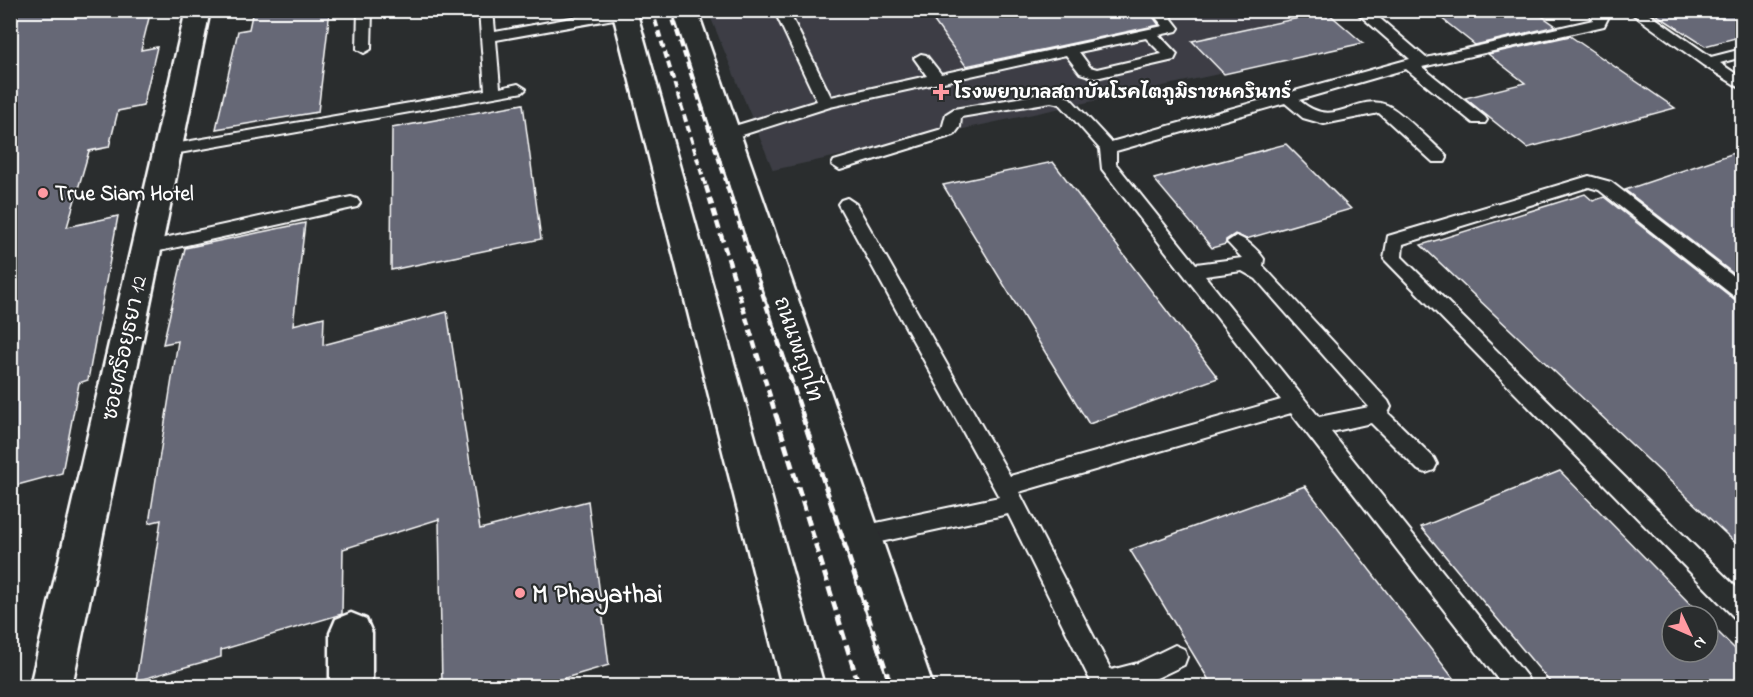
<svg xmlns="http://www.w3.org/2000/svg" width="1753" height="697" font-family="'Indie Flower','Playpen Sans Thai',sans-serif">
  <rect width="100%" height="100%" fill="#2a2d2e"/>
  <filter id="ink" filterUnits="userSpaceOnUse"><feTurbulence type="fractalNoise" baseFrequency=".0167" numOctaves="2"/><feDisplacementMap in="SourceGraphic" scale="12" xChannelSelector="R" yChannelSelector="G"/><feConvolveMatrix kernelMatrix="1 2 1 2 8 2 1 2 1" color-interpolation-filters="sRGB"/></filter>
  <g filter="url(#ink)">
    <polygon fill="#3c3e44" points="1325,10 1363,43 773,170 708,11"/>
    <g fill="#666776" stroke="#fff" stroke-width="1.5">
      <polygon points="10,10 151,10 141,50 157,47 143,106 118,111 109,147 89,151 67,227 118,216 88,380 79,383 62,473 10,487"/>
      <polygon points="253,10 330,10 318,112 216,129 238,31 249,29"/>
      <polygon points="926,10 1148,10 1159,25 966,66"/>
      <polygon points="1431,10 1533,10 1556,26 1475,45"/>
      <polygon points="1649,10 1743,10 1743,36 1705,46"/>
      <polygon points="1327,12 1363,43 1224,74 1192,41"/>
      <polygon points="1570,36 1675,108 1527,148 1465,98 1525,83 1488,54"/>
      <polygon points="523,104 541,239 391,270 392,128"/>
      <polygon points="1286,144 1351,209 1246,239 1235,234 1226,240 1226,244 1212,248 1154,179"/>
      <polygon points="1743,150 1743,281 1625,190"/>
      <polygon points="1053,162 1218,378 1089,424 943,185"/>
      <polygon points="1585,194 1593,201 1604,197 1734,299 1743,301 1743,550 1421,245"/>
      <polygon points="305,223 293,325 324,317 323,345 447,312 480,529 588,501 609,665 535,687 442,687 439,519 343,549 342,614 221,650 221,657 136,681 161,520 149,523 178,341 163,344 185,248"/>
      <polygon points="1560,471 1702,616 1672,616 1672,652 1708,652 1708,622 1743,657 1743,687 1554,687 1421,527"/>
      <polygon points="1305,486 1460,687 1213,687 1130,550"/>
    </g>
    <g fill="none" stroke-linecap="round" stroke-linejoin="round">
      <g stroke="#fff" stroke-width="4">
        <g id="service">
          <polygon points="358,10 372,10 371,49 364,53 357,49"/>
          <polygon points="479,10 493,10 495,32 615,10 630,10 632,13 625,17 496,40 500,88 518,84 526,89 523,92 168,155 160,150 168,145 485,90"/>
          <path d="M774 10H788L831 97 927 76 914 58 921 54 926 55 941 74 1163 26 1150 10H1165L1179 28 1177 31 1159 35 1177 54 1174 60 1096 78 1080 73 1066 55 830 107 733 138H721L719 134 721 130 817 101ZM1146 38 1162 54 1097 69 1090 67 1079 52Z"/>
          <path d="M1354 10H1370L1426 58 1593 20 1588 10H1602L1608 18 1604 26 1422 67 1485 117 1487 120 1485 123H1473L1406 69 1299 100C1336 132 1353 92 1387 105 1401 111 1432 143 1445 154L1447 158 1445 162H1433L1379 113 1324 124 1303 118 1285 103 1116 151V164L1196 264 1242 258 1227 242 1236 236C1246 239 1258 250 1264 259L1263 266 1388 401 1391 407 1388 413 1434 458 1437 464 1434 470 1426 473 1418 470 1371 423 1331 432 1527 677 1530 686H1503L1291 413 1019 492 1111 670 1138 663 1175 645 1184 649 1187 657 1184 665 1140 686H1093L1008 514 862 546 854 543 851 536 854 529 862 526 999 497 838 204 841 200 847 198 856 204 1010 476 1281 400 1102 169 1100 149 1060 104 1051 102 961 117 960 127 954 135 840 170 832 165 834 161 942 129 946 114 954 109 1052 92 1070 98 1111 142 1410 59ZM1242 271 1256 279 1369 407 1319 417 1205 276Z"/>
          <polygon points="1627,10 1644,10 1711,57 1742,49 1742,57 1720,63 1742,78 1742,89 1703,65"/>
          <polygon points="1589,176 1611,182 1742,283 1742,299 1735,297 1599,190 1589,187 1403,244 1402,257 1742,593 1742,620 1734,617 1384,259 1388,236"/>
          <polygon points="351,197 357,199 360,203 357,207 146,254 140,252 137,248 140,244 146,242"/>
        </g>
      </g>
      <g stroke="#fff" stroke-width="5">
        <g id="minor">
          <polygon points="186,10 210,10 72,686 30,686"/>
          <polygon points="351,613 366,619 372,633 372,686 330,686 330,633 336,619"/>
        </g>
      </g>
      <g stroke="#fff" stroke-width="5">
        <g id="primary">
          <polygon points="612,10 636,10 824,686 782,686"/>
          <polygon points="673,10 697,10 933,686 891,686"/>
        </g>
      </g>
      <use href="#service" fill="#2a2d2e" fill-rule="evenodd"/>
      <use href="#minor" fill="#2a2d2e" fill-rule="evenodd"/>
      <use href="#primary" fill="#2a2d2e" fill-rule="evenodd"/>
      <g stroke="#fff" stroke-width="4" stroke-dasharray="7 4" stroke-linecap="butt">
        <polyline points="652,10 706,187"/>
        <polyline points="670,10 728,187"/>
      </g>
      <g stroke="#fff" stroke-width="4.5" stroke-dasharray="8 4.5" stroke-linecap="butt">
        <polyline points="706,186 776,416"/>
        <polyline points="727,186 803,416"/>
      </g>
      <g stroke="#fff" stroke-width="5" stroke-dasharray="10 5" stroke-linecap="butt">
        <polyline points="776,415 859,686"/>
        <polyline points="802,415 891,686"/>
      </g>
    </g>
  </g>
  <g fill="#ff9aa2" stroke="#2a2d2e" stroke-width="2">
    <path d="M938 83h6v6h6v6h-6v6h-6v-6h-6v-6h6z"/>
    <circle cx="43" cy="193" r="6"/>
    <circle cx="520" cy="593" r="6"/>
  </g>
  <g text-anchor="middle" stroke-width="4.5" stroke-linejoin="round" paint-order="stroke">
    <g font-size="18" font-weight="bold" fill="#fff" stroke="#2a2d2e" text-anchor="start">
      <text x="954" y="98">โรงพยาบาลสถาบันโรคไตภูมิราชนครินทร์</text>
    </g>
    <g font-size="21" font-weight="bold" fill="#fff" stroke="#2a2d2e" text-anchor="start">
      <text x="55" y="200">True Siam Hotel</text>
    </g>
    <g font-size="21" fill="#fff" stroke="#2a2d2e">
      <text transform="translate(124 348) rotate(-78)" y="7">ซอยศรีอยุธยา 12</text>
      <text transform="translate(799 349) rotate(71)" y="7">ถนนพญาไท</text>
    </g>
    <g font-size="26" font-weight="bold" fill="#fff" stroke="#2a2d2e" text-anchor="start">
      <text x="532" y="602">M Phayathai</text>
    </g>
  </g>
  <rect width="1753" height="697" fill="none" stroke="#2a2d2e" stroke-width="36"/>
  <rect x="18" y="18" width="1717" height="661" fill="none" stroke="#fff" stroke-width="2" filter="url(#ink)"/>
  <g transform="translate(1690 634) rotate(134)"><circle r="28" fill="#2a2d2e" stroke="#7f8182" stroke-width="1.5"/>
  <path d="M0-4.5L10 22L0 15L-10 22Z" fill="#ff9aa2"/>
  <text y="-9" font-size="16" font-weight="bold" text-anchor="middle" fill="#ffffff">N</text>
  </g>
</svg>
